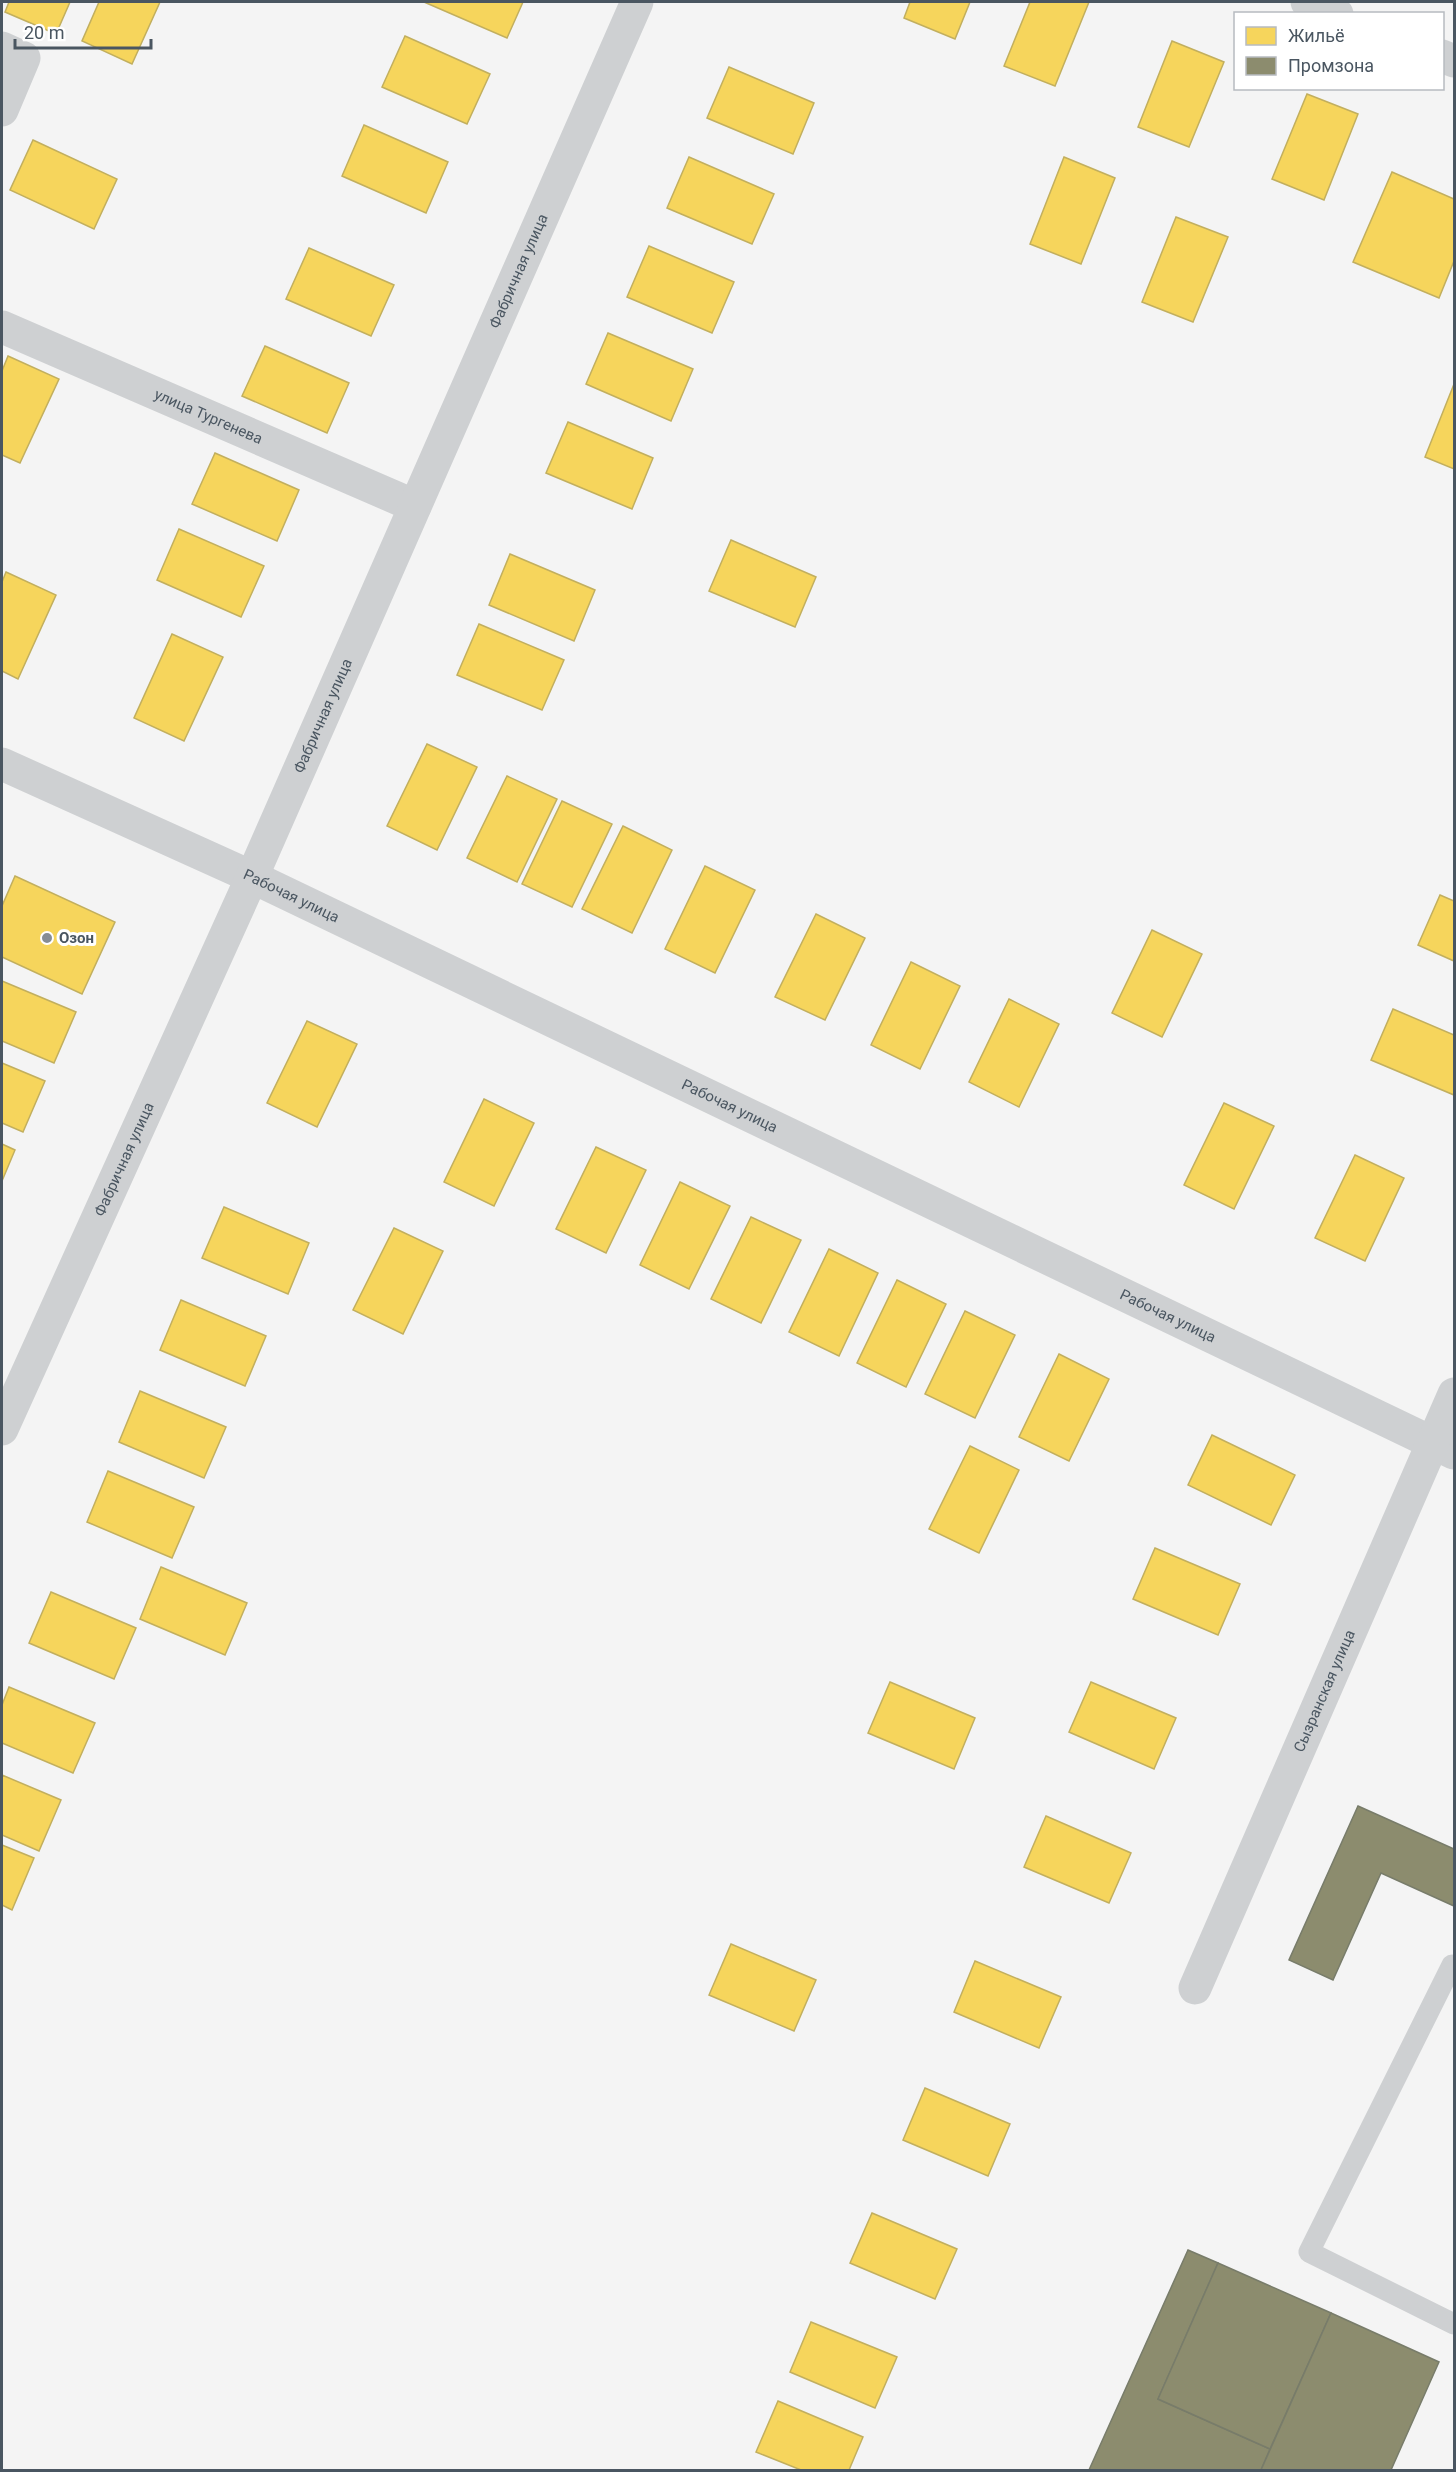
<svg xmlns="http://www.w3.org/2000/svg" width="1456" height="2472" font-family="Roboto,sans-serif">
  <rect width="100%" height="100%" fill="#f4f4f4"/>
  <g fill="#f6d55c" stroke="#c2af5e" stroke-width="1.5">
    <polygon points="9,2 70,2 56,34 5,12"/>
    <polygon points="99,2 160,2 132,64 82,41"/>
    <polygon points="424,2 523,2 507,38"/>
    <polygon points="910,2 970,2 955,39 904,18"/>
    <polygon points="1030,2 1089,2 1055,86 1004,66"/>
    <polygon points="405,36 490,74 467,124 382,87"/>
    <polygon points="1172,41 1224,62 1189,147 1138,127"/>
    <polygon points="729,67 814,103 793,154 707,118"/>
    <polygon points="1307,94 1358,114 1324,200 1272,179"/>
    <polygon points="364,125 448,162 426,213 342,176"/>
    <polygon points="33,140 117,179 94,229 10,190"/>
    <polygon points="689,157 774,194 752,244 667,208"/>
    <polygon points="1064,157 1115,178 1081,264 1030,244"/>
    <polygon points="1392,172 1454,199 1454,261 1439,298 1353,262"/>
    <polygon points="1176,217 1228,237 1193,322 1142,302"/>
    <polygon points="649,246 734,282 712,333 627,297"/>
    <polygon points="309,248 394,285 371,336 286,299"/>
    <polygon points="608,333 693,369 671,421 586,384"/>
    <polygon points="265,346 349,383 327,433 242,396"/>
    <polygon points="8,356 59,379 20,463 2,455 2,371"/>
    <polygon points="1454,384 1454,469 1425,457"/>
    <polygon points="568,422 653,458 632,509 546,473"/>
    <polygon points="215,453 299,490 277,541 192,504"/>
    <polygon points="179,529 264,566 241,617 157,580"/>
    <polygon points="731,540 816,577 795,627 709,591"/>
    <polygon points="510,554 595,590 574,641 489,605"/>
    <polygon points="6,572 56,595 18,679 2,671 2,582"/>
    <polygon points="479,624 564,660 542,710 457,675"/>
    <polygon points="172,634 223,657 184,741 134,718"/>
    <polygon points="427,744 477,767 437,850 387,826"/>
    <polygon points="507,776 557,799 517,882 467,858"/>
    <polygon points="562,801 612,824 572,907 522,884"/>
    <polygon points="623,826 672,850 632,933 582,909"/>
    <polygon points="705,866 755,890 715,973 665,949"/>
    <polygon points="15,876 115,922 82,994 2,957 2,906"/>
    <polygon points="1440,895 1454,901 1454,961 1418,945"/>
    <polygon points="816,914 865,938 825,1020 775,997"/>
    <polygon points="1152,930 1202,954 1162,1037 1112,1013"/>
    <polygon points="911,962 960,986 920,1069 871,1045"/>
    <polygon points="2,981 76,1012 54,1063 2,1041"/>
    <polygon points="1009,999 1059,1024 1019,1107 969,1082"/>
    <polygon points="1393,1009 1454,1035 1454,1095 1371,1060"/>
    <polygon points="307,1021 357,1044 317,1127 267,1103"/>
    <polygon points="2,1063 45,1081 23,1132 2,1123"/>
    <polygon points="484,1099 534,1123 494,1206 444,1182"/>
    <polygon points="1224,1103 1274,1126 1234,1209 1184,1185"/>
    <polygon points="2,1144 15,1150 2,1181"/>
    <polygon points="596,1147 646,1170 606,1253 556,1229"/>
    <polygon points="1355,1155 1404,1178 1365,1261 1315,1238"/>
    <polygon points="680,1182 730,1206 689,1289 640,1265"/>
    <polygon points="224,1207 309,1243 288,1294 202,1258"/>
    <polygon points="751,1217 801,1240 761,1323 711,1299"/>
    <polygon points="394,1228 443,1251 403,1334 353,1310"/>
    <polygon points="829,1249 878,1273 839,1356 789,1332"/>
    <polygon points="897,1280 946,1304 906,1387 857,1363"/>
    <polygon points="181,1300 266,1336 245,1386 160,1350"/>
    <polygon points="965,1311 1015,1335 975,1418 925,1394"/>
    <polygon points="1059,1354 1109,1379 1069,1461 1019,1437"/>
    <polygon points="140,1391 226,1427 204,1478 119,1442"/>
    <polygon points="1212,1435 1295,1475 1271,1525 1188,1485"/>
    <polygon points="970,1446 1019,1470 979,1553 929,1529"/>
    <polygon points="108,1471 194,1507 172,1558 87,1522"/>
    <polygon points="1155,1548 1240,1584 1218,1635 1133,1599"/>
    <polygon points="161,1567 247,1603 225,1655 140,1619"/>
    <polygon points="51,1592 136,1628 114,1679 29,1643"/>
    <polygon points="890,1682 975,1718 954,1769 868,1733"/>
    <polygon points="1091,1682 1176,1718 1154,1769 1069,1732"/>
    <polygon points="9,1687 95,1723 73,1773 2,1743 2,1705"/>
    <polygon points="2,1775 61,1800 39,1851 2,1835"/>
    <polygon points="1046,1816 1131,1853 1109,1903 1024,1867"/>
    <polygon points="2,1845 34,1858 12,1910 2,1905"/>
    <polygon points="731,1944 816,1980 794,2031 709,1995"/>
    <polygon points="975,1961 1061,1997 1039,2048 954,2012"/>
    <polygon points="925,2088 1010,2124 988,2176 903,2140"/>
    <polygon points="872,2213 957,2249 935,2299 850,2263"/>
    <polygon points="811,2322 897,2357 875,2408 790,2372"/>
    <polygon points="778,2401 863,2437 849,2470 801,2470 756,2452"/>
  </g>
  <g fill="#8c8c6e" stroke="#787c6a" stroke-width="1.5">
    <polygon points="1358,1806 1454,1849 1454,1906 1381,1873 1333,1980 1289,1960"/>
    <polygon points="1188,2250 1218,2263 1158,2399 1270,2449 1261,2470 1089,2470"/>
    <polygon points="1218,2263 1331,2313 1270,2449 1158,2399"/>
    <polygon points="1331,2313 1439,2362 1391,2470 1261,2470"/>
  </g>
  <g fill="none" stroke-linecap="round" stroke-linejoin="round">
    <polyline stroke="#ced0d2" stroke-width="21" points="1454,1967 1452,1965 1309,2252 1454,2324"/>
    <g stroke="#ced0d2" stroke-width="33">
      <polyline points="1307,2 1337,14"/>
      <polyline points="2,48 24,58 2,110"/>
      <polyline points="1442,56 1454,61"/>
      <path id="s1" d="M2 327 415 506"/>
      <path id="s2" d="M2 764 252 877 1454 1453"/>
      <path id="s3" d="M2 1429 252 877 637 2"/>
      <path id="s4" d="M1195 1988 1454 1394"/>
    </g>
  </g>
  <circle fill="#868d94" stroke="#fff" stroke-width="2" cx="47" cy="938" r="6"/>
  <g text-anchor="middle" stroke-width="6" stroke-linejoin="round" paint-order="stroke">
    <g font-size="15" fill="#4a5661" stroke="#fff">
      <text dy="5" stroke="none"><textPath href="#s3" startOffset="1268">Фабричная улица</textPath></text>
      <text dy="5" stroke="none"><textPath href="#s1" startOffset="225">улица Тургенева</textPath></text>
      <text dy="5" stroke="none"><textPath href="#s3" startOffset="782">Фабричная улица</textPath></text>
      <text dy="5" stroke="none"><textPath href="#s2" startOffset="318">Рабочая улица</textPath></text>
      <text dy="5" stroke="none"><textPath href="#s2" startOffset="804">Рабочая улица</textPath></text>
      <text dy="5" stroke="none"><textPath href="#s3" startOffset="296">Фабричная улица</textPath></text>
      <text dy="5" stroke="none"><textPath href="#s2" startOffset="1290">Рабочая улица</textPath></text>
      <text dy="5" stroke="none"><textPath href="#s4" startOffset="324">Сызранская улица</textPath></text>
    </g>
    <g font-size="15" font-weight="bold" fill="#4a5661" stroke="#fff" text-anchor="start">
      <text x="59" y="943">Озон</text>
    </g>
  </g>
  <rect width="1456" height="2472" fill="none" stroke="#4a5661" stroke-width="6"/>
  <rect x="1234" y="12" width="210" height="78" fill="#ffffff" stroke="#b7bbc0" stroke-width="1.5"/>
  <rect x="1246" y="27" width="30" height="18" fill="#f6d55c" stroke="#b7bbc0" stroke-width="1.5"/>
  <text x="1288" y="42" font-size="18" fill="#4a5661">Жильё</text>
  <rect x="1246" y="57" width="30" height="18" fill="#8c8c6e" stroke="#b7bbc0" stroke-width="1.5"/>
  <text x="1288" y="72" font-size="18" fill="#4a5661">Промзона</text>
  <path d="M15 39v9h136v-9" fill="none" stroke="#4a5661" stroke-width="3"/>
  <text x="24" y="39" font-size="18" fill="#4a5661" stroke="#ffffff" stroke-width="4.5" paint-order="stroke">20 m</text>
</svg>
